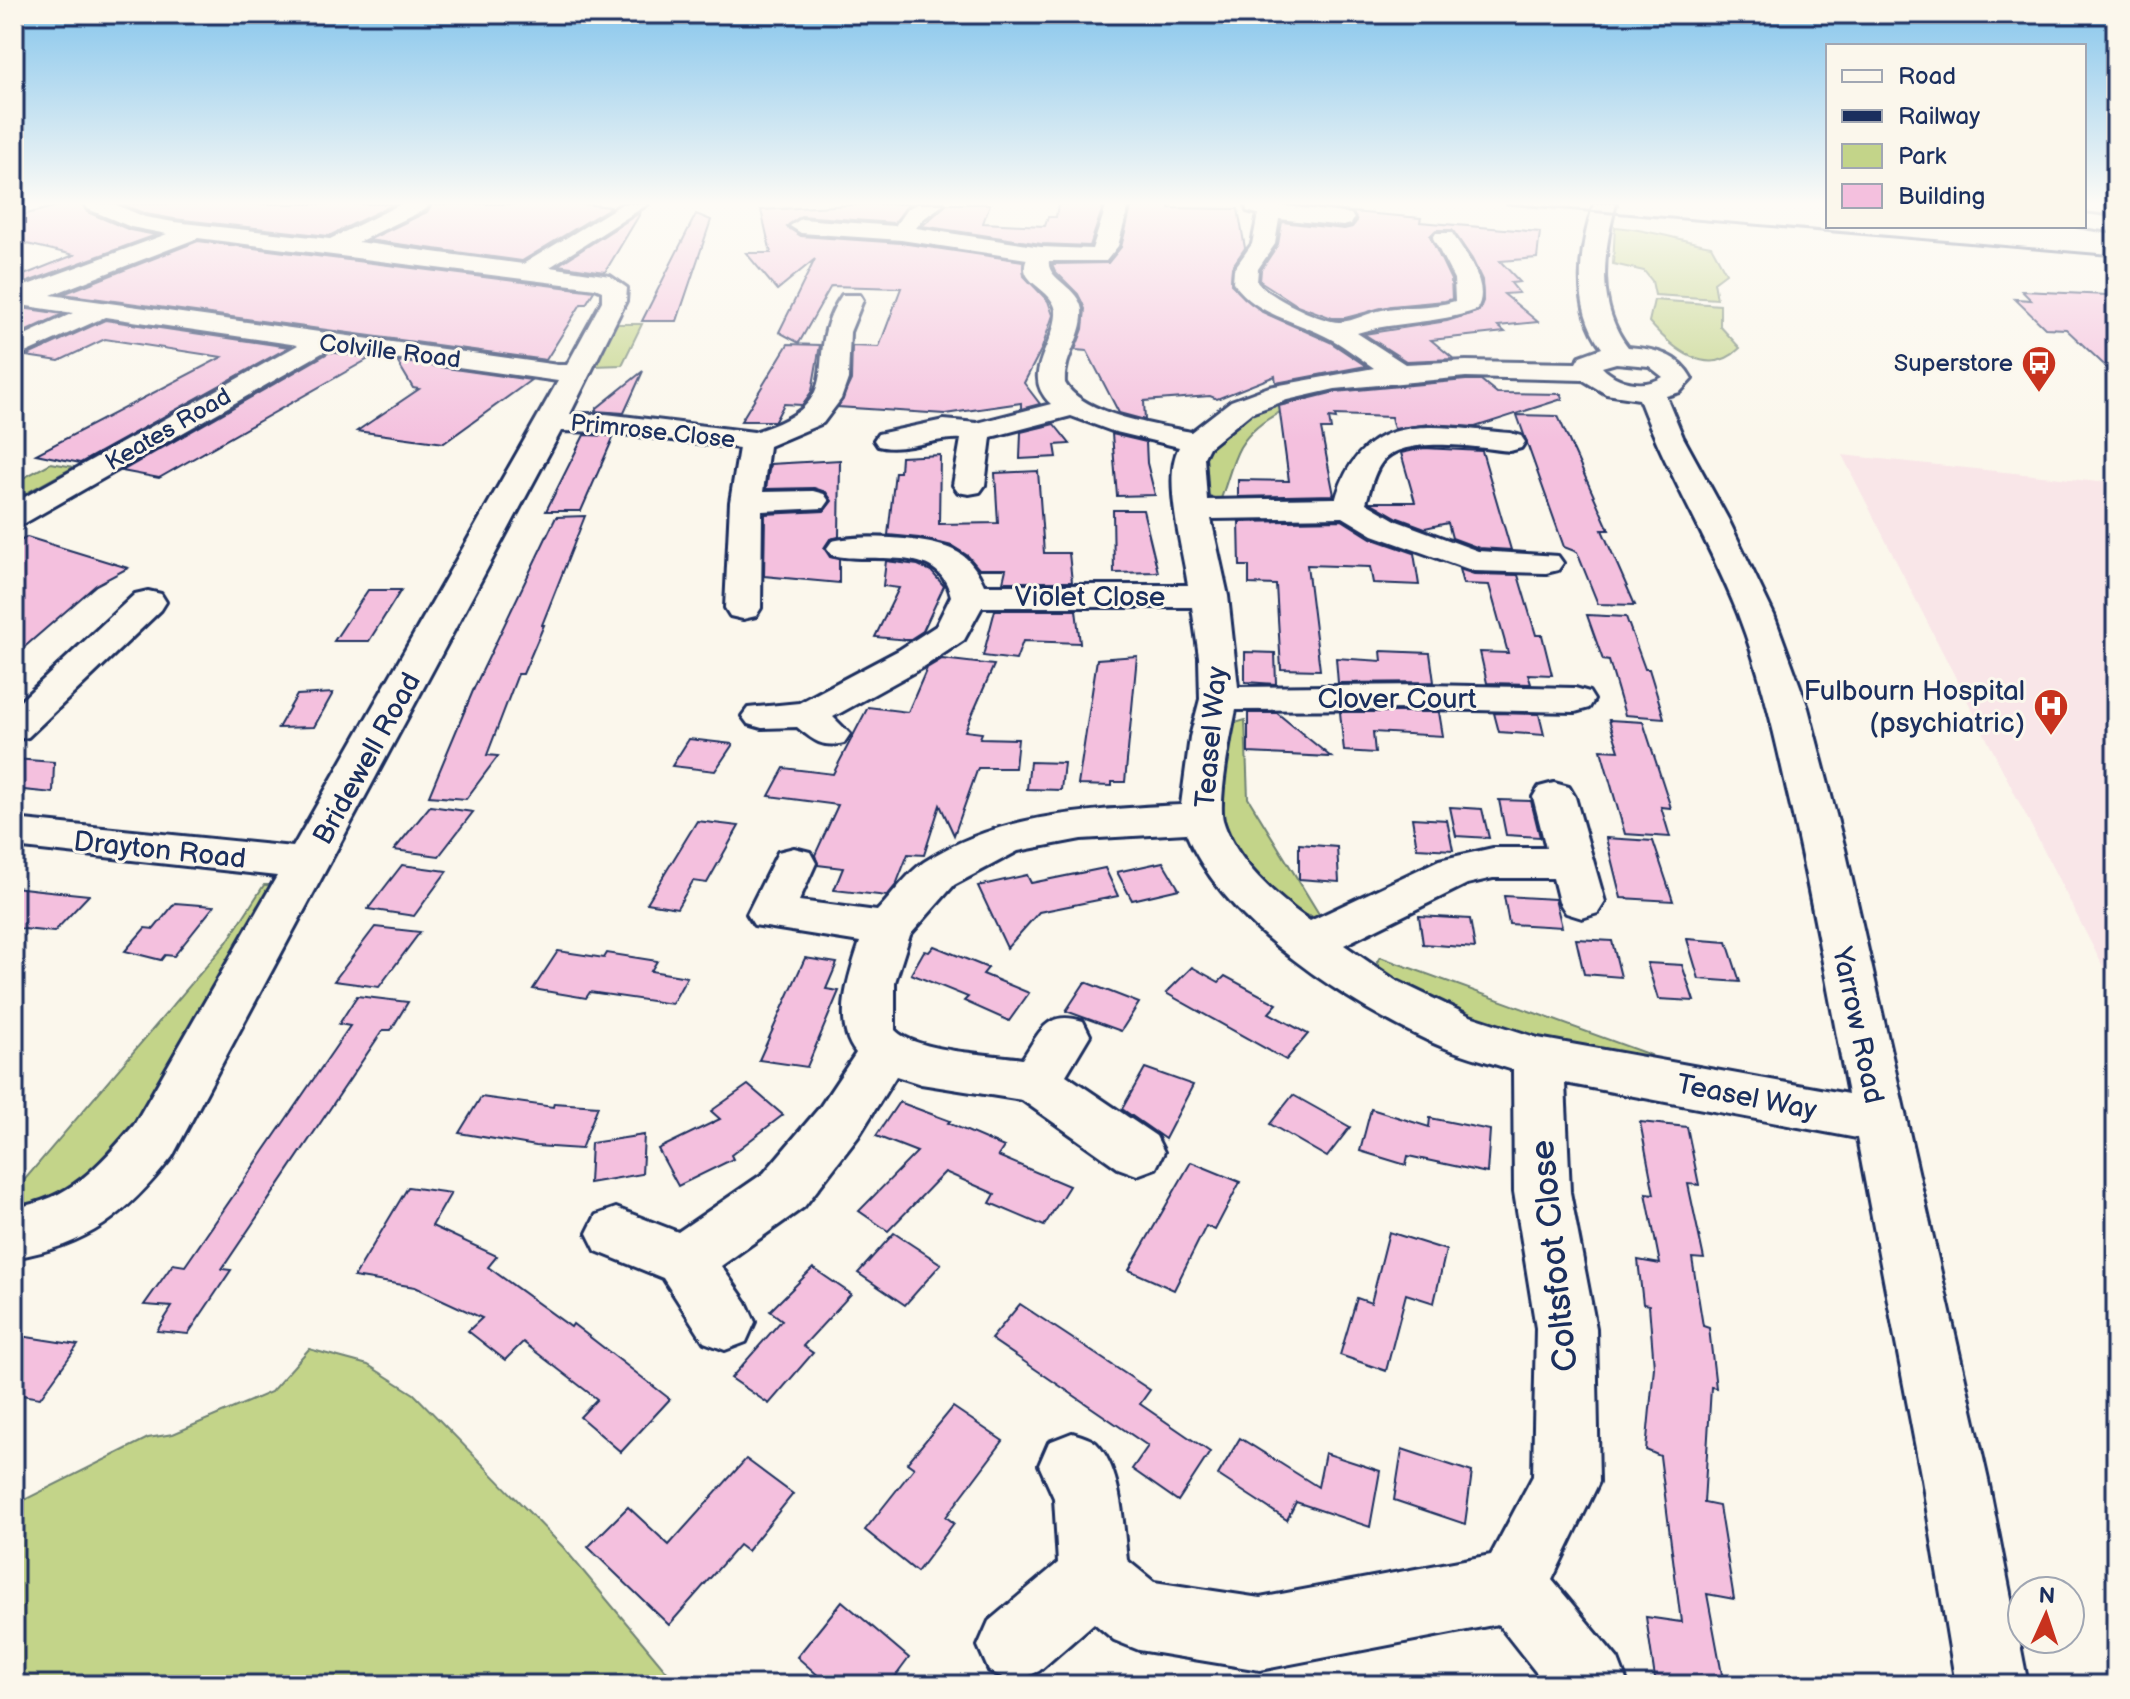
<svg xmlns="http://www.w3.org/2000/svg" width="2130" height="1699" font-family="'Balsamiq Sans',sans-serif">
  <rect width="100%" height="100%" fill="#fbf7ec"/>
  <filter id="ink" filterUnits="userSpaceOnUse"><feTurbulence type="fractalNoise" baseFrequency=".0125" numOctaves="2"/><feDisplacementMap in="SourceGraphic" scale="16" xChannelSelector="R" yChannelSelector="G"/><feConvolveMatrix kernelMatrix="1 2 1 2 8 2 1 2 1" color-interpolation-filters="sRGB"/></filter>
  <g filter="url(#ink)">
    <polygon fill="#f9e6e8" points="1842,455 2099,482 2116,477 2116,992"/>
    <g fill="#c3d489" stroke="#6f8274" stroke-width="2">
      <path d="M1615 227C1649 229 1678 240 1711 246L1726 273 1714 282 1717 299 1655 295 1652 281 1644 271 1613 264Z"/>
      <path d="M1654 300 1720 305V326L1740 348C1708 380 1672 348 1649 322Z"/>
      <polygon points="616,324 642,324 622,365 594,366"/>
      <path d="M1387 384C1338 393 1268 401 1240 447 1231 463 1227 484 1220 501L1208 495 1200 486C1200 478 1199 468 1201 461 1220 398 1333 387 1387 384Z"/>
      <polygon points="51,463 74,467 14,500 14,483"/>
      <polygon points="1245,720 1248,798 1322,919 1292,912 1235,856 1221,816 1216,778 1232,724"/>
      <polygon points="264,885 278,885 119,1160 48,1200 14,1208 14,1192 227,942"/>
      <polygon points="1380,957 1651,1055 1655,1063 1504,1036 1380,972 1377,962"/>
      <polygon points="309,1349 368,1365 414,1394 563,1547 678,1685 14,1685 14,1505 148,1438 173,1434 271,1392"/>
    </g>
    <g fill="#f4c0de" stroke="#1b2f5e" stroke-width="2">
      <polygon points="66,204 82,204 87,212 130,230 156,235 14,287 14,279 74,255 14,241 14,217"/>
      <polygon points="121,204 394,204 329,236 174,219 146,214"/>
      <polygon points="432,204 583,204 611,207 522,261 368,240 427,212"/>
      <polygon points="870,204 911,204 894,223 801,216 787,227 801,236 901,243 1023,261 1024,276 1048,301 1053,315 1042,348 1024,383 1040,404 1021,409 1021,403 945,414 838,407 851,380 852,346 879,347 901,288 831,286 799,343 779,332 815,259 777,290 746,253 771,253 761,210"/>
      <polygon points="947,204 990,204 983,223 1045,226 1048,217 1056,217 1058,204 1104,204 1090,246 1041,244 922,226"/>
      <polygon points="1132,204 1170,204 1169,208 1238,209 1245,248 1232,267 1231,284 1262,312 1330,342 1366,366 1276,383 1275,376 1217,399 1210,396 1144,401 1145,420 1119,413 1087,351 1075,350 1083,329 1085,309 1078,294 1055,271 1052,264 1108,263 1121,247"/>
      <polygon points="641,212 605,272 558,265"/>
      <polygon points="1352,212 1421,218 1420,222 1540,232 1537,258 1500,261 1520,282 1511,283 1519,293 1504,294 1538,322 1498,326 1505,332 1431,340 1454,359 1406,361 1364,334 1447,321 1479,311 1483,301 1482,280 1472,259 1452,230 1436,230 1430,236 1451,280 1452,299 1445,301 1391,306 1345,318 1332,318 1297,305 1260,281 1261,270 1278,244 1282,222 1344,229 1352,227 1357,221"/>
      <polygon points="696,214 711,220 677,321 642,321"/>
      <polygon points="198,241 594,291 586,304 581,304 546,360 63,294"/>
      <polygon points="2022,291 2107,295 2116,302 2116,376 2066,329 2045,328 2015,299 2031,300"/>
      <polygon points="14,307 63,314 14,337"/>
      <polygon points="105,320 289,347 80,463 36,454 222,357 105,339 59,361 26,356"/>
      <polygon points="788,344 820,345 812,391 802,405 784,404 775,421 741,421"/>
      <polygon points="330,352 370,358 159,478 122,471"/>
      <polygon points="397,361 531,380 444,443 357,431 419,389 413,388"/>
      <polygon points="643,371 624,413 595,411 597,408"/>
      <polygon points="1466,380 1481,380 1497,393 1561,394 1562,399 1475,427 1429,424 1394,429 1391,417 1335,415 1336,419 1329,418 1331,429 1321,429 1334,495 1238,497 1238,480 1289,481 1279,406 1335,392"/>
      <polygon points="1517,415 1558,416 1609,530 1602,530 1635,605 1598,604 1577,552 1564,547"/>
      <polygon points="1054,424 1070,444 1055,445 1057,457 1020,459 1021,432"/>
      <polygon points="1112,434 1146,442 1147,463 1155,495 1117,496"/>
      <polygon points="584,435 614,436 581,511 546,511"/>
      <polygon points="1424,448 1482,451 1511,550 1479,548 1452,538 1448,523 1425,528 1398,518 1370,502 1415,502 1401,453"/>
      <polygon points="940,455 939,524 998,523 995,473 1038,471 1044,553 1069,553 1072,582 1003,582 1006,569 979,569 968,556 952,546 919,538 888,535 895,472 900,472 901,457"/>
      <polygon points="840,460 839,537 830,539 824,548 830,557 839,559 839,583 764,576 765,514 824,511 832,501 826,492 814,488 766,489 770,464"/>
      <polygon points="1113,510 1143,510 1158,572 1114,573"/>
      <polygon points="585,516 542,625 544,625 523,674 518,674 487,755 498,756 466,799 429,796 475,686 556,517"/>
      <polygon points="1342,520 1371,538 1414,553 1419,585 1373,583 1370,567 1307,565 1320,670 1281,669 1276,585 1249,584 1249,566 1240,566 1239,522"/>
      <polygon points="27,537 128,568 96,585 14,656 14,545"/>
      <polygon points="886,561 918,565 931,571 944,586 923,631 909,640 875,637 899,588 883,586"/>
      <polygon points="1459,569 1474,574 1518,575 1536,635 1542,635 1552,675 1528,674 1531,684 1487,683 1480,652 1508,653 1489,585 1463,584"/>
      <polygon points="368,590 401,590 369,641 334,641"/>
      <polygon points="995,610 1076,610 1080,643 1023,641 1016,660 983,656"/>
      <polygon points="1587,615 1626,617 1645,669 1649,669 1664,718 1625,715 1609,661 1603,660"/>
      <polygon points="1381,651 1430,653 1434,682 1338,683 1336,658 1382,661"/>
      <polygon points="1245,652 1275,653 1276,684 1245,682"/>
      <polygon points="1137,656 1125,782 1112,782 1112,786 1078,785 1097,659"/>
      <polygon points="942,659 994,665 965,731 982,733 980,738 1018,739 1015,768 978,768 954,835 940,805 924,855 908,854 896,885 887,896 834,890 843,868 818,865 815,855 838,805 769,796 784,768 833,774 868,707 908,712 927,668"/>
      <polygon points="333,693 314,727 278,728 297,695"/>
      <polygon points="1340,712 1439,712 1443,736 1373,732 1375,753 1344,751"/>
      <polygon points="1248,713 1277,713 1331,757 1248,753"/>
      <polygon points="1494,713 1539,714 1544,735 1499,732"/>
      <polygon points="1609,720 1643,722 1671,808 1661,807 1670,837 1625,834 1601,750 1619,751"/>
      <polygon points="689,739 733,744 715,771 672,766"/>
      <polygon points="14,759 54,762 53,793 14,789"/>
      <polygon points="1030,762 1064,763 1061,790 1027,789"/>
      <polygon points="1499,800 1531,801 1540,837 1506,835"/>
      <polygon points="430,806 473,812 439,856 394,850"/>
      <polygon points="1450,807 1482,809 1489,838 1456,836"/>
      <polygon points="1412,818 1447,820 1453,850 1417,848"/>
      <polygon points="697,821 739,826 707,883 693,881 677,908 647,903"/>
      <polygon points="1606,838 1653,841 1673,901 1621,898"/>
      <polygon points="1299,844 1337,847 1339,882 1299,879"/>
      <polygon points="1163,862 1179,889 1132,900 1117,872"/>
      <polygon points="402,865 447,871 414,916 368,909"/>
      <polygon points="1105,868 1118,896 1039,912 1007,948 978,886 1027,875 1031,883"/>
      <polygon points="14,887 40,890 89,895 54,932 14,928"/>
      <polygon points="1504,896 1555,899 1562,927 1509,924"/>
      <polygon points="175,903 214,906 174,956 165,955 161,960 125,951 145,928 154,929"/>
      <polygon points="1419,916 1470,919 1475,948 1423,944"/>
      <polygon points="375,927 420,932 379,987 334,981"/>
      <polygon points="1576,939 1612,941 1621,977 1584,974"/>
      <polygon points="1687,939 1727,942 1740,982 1699,979"/>
      <polygon points="934,946 988,968 983,974 1029,993 1009,1021 964,1001 968,997 911,974 924,951 929,952"/>
      <polygon points="558,951 604,958 607,953 657,961 651,971 687,977 672,1004 590,992 586,998 533,989"/>
      <polygon points="805,958 837,963 826,989 839,991 807,1067 759,1060"/>
      <polygon points="1647,963 1682,965 1694,1001 1658,999"/>
      <polygon points="1192,967 1219,982 1225,976 1277,1004 1269,1013 1308,1034 1286,1060 1166,993"/>
      <polygon points="1085,982 1139,1003 1121,1031 1066,1011"/>
      <polygon points="357,996 408,1002 391,1030 383,1030 222,1269 231,1270 188,1334 157,1331 172,1307 144,1305 173,1264 185,1266 350,1026 339,1024"/>
      <polygon points="1145,1068 1193,1085 1165,1139 1122,1109"/>
      <polygon points="748,1085 783,1115 731,1155 733,1159 678,1186 658,1149 720,1119 711,1111"/>
      <polygon points="1293,1095 1350,1127 1327,1157 1270,1124"/>
      <polygon points="481,1097 553,1107 554,1103 598,1106 581,1149 536,1146 459,1133"/>
      <polygon points="899,1102 950,1121 948,1123 1004,1147 998,1156 1069,1186 1044,1226 990,1203 995,1194 945,1172 888,1231 859,1211 917,1152 876,1136"/>
      <polygon points="1371,1109 1429,1127 1430,1118 1490,1130 1487,1173 1408,1156 1406,1165 1360,1151"/>
      <polygon points="1640,1122 1687,1127 1699,1185 1688,1184 1704,1259 1692,1258 1703,1326 1709,1328 1716,1388 1711,1387 1704,1503 1719,1506 1734,1599 1707,1594 1724,1685 1656,1685 1646,1617 1681,1622 1660,1456 1646,1450 1654,1367 1649,1305 1643,1304 1638,1260 1660,1264 1646,1193 1654,1194"/>
      <polygon points="644,1135 642,1174 589,1183 591,1143"/>
      <polygon points="1191,1162 1240,1182 1215,1230 1206,1226 1174,1290 1129,1270"/>
      <polygon points="408,1187 451,1193 432,1226 497,1256 488,1267 571,1327 573,1324 670,1399 621,1452 580,1417 597,1399 523,1342 505,1360 468,1331 482,1318 415,1287 354,1277"/>
      <polygon points="1389,1232 1446,1250 1434,1303 1406,1294 1386,1371 1340,1355 1357,1298 1371,1303"/>
      <polygon points="894,1233 941,1264 905,1305 858,1273"/>
      <polygon points="813,1268 851,1294 803,1346 813,1353 769,1404 731,1378 782,1320 770,1311"/>
      <polygon points="1020,1304 1150,1390 1140,1404 1210,1452 1178,1501 1132,1469 1148,1446 991,1339"/>
      <polygon points="14,1335 78,1345 40,1398 14,1394"/>
      <polygon points="953,1407 1003,1441 946,1517 954,1523 917,1572 865,1530 914,1468 907,1463"/>
      <polygon points="1240,1438 1318,1487 1325,1453 1380,1471 1370,1527 1296,1502 1287,1520 1218,1475"/>
      <polygon points="1402,1449 1472,1472 1465,1524 1394,1500"/>
      <polygon points="746,1459 793,1494 747,1551 739,1545 669,1625 588,1547 628,1507 669,1545"/>
      <polygon points="842,1601 909,1658 889,1685 829,1685 797,1657"/>
    </g>
    <g fill="none" stroke-linecap="round" stroke-linejoin="round">
      <g stroke="#1b2f5e" stroke-width="6">
        <g id="minor">
          <path d="M85 204H114L145 217 174 222 330 239 401 204H429L426 209 358 242 523 264 622 204H648L550 267 610 276 627 288 626 301 570 414H606L754 432C856 401 798 359 842 295H860L863 300 850 332 848 379 841 399 823 423 769 446 763 492 813 491 824 494 829 501 824 508 762 511 761 608 756 616 743 619 730 616 725 608 730 502 739 448 606 432 561 431 172 1157C126 1215 89 1245 14 1258V1208C71 1199 98 1167 134 1125L277 876 14 847V819L293 847 558 381 329 349 25 523 14 526V503L298 345 105 317 14 358V340L73 313 14 304V290L167 234 131 227 88 209ZM198 238 595 288 602 291V301L567 365H558L51 295Z"/>
          <path d="M917 204H944L923 219 916 228 1041 247 1092 249 1107 204H1129L1118 246 1106 261H1049C1046 279 1079 287 1082 310 1084 336 1063 357 1065 383 1083 415 1158 425 1191 432L1231 401 1269 387 1374 368C1358 357 1342 344 1325 336 1291 319 1256 315 1233 282L1234 269 1252 244 1258 214 1247 211 1246 204H1270L1351 214 1354 219 1351 224 1343 226 1279 219 1275 244 1258 269 1257 282C1268 296 1322 323 1340 322 1354 321 1368 313 1382 310 1406 305 1431 309 1455 301L1454 279 1433 238 1436 233H1452C1465 253 1492 287 1476 310 1437 324 1396 321 1357 333L1405 364 1466 361 1576 363 1580 356 1602 348C1571 306 1579 250 1594 204H1616C1603 251 1596 306 1628 347 1655 349 1679 354 1692 379L1680 392 1666 396 1683 437 1728 519 1774 615 1808 708 1845 849 1988 1480 2028 1685H1956L1922 1480 1857 1138 1565 1083 1570 1192 1596 1328 1599 1482 1552 1580 1618 1659 1628 1685H1546L1498 1624 1260 1670 1139 1650 1114 1640 1094 1623 1039 1671 1014 1682 989 1671 978 1646 989 1621 1058 1563 1054 1498 1039 1465 1049 1442 1072 1433C1079 1435 1090 1438 1096 1443 1122 1469 1123 1525 1127 1560L1154 1582 1260 1598 1491 1555 1533 1476 1536 1328 1514 1192 1513 1070C1486 1061 1457 1054 1431 1042 1344 1001 1224 925 1186 833L1081 839 1018 851 954 885 910 935 895 982V1030C916 1052 991 1054 1022 1059 1041 1031 1046 1010 1083 1021L1090 1035 1066 1075 1156 1136 1164 1152 1156 1168 1137 1175 1118 1168 1022 1100 921 1084 896 1076 858 1137 804 1207 721 1266 746 1302 755 1322 746 1342 725 1350 704 1342 663 1278 596 1251 587 1233 596 1215 616 1208 678 1232 764 1173 820 1107 856 1053C832 1023 849 975 860 942L754 925 747 914 778 852 794 848 810 852 816 863 799 901 877 911C892 896 907 873 924 862 1002 812 1092 810 1181 805L1190 737 1200 699 1199 657 1192 607H982L964 640 925 666 833 717 850 734 844 743C823 748 814 741 797 727L762 728 748 724 742 716 748 708 799 703 899 650 936 626 951 596C939 542 873 565 832 555L827 548 832 541C861 534 938 537 962 555 972 562 979 574 984 585H1188C1183 550 1162 478 1179 447L1112 431 1071 416 991 437 985 485 980 492 969 494 958 492 953 485 961 439C934 437 905 453 878 446L874 440 878 434 944 420 977 423 1051 404C1020 375 1053 348 1056 315 1058 289 1015 284 1027 259L901 240 801 233 790 226 801 219 895 226 907 209ZM1616 363 1649 366 1663 377C1644 389 1617 383 1602 367ZM1466 377 1583 380 1606 394 1639 399C1667 473 1709 541 1738 614 1760 671 1774 731 1787 790 1811 890 1828 992 1848 1094L1538 1038 1470 1016 1395 980 1344 945 1467 884 1493 878H1553L1559 902 1566 913 1582 918 1598 913 1605 902 1575 797 1569 787 1554 783 1539 787 1533 797 1546 848H1493L1439 860 1310 921C1277 898 1235 861 1223 820 1218 800 1231 733 1236 710L1425 709 1575 712 1589 708 1594 700 1589 692 1575 688 1425 685 1238 687 1228 596 1211 519 1343 517 1373 535 1474 571 1546 573 1558 570 1563 563 1558 556 1478 551 1397 521 1366 503C1370 490 1373 473 1382 462 1404 434 1478 448 1510 451L1521 448 1525 442 1521 436 1510 433C1434 427 1364 407 1336 498L1207 500 1204 457 1209 447 1251 413 1287 400 1335 389Z"/>
          <polygon points="2084,214 2116,218 2116,232 2077,226 2084,226"/>
          <polygon points="148,591 161,594 166,602 161,610 28,737 14,740 14,707 135,594"/>
        </g>
      </g>
      <use href="#minor" fill="#fbf7ec" fill-rule="evenodd"/>
      <polyline stroke="#1b2f5e" stroke-width="3" points="1507,204 2116,256"/>
    </g>
  </g>
  <linearGradient id="sky" x2="0" y2="1"><stop stop-color="#85c5ec"/><stop offset="0.46" stop-color="#fdfbf6"/><stop offset="1" stop-color="#fdfbf6" stop-opacity="0"/></linearGradient>
  <rect width="2130" height="442" fill="url(#sky)"/>
  <defs>
    <g id="bus-pin" transform="scale(1.8)"><path d="M0 17L-7.5 6A9.5 9.5 0 1 1 7.5 6Z" fill="#c8321e" stroke="#fbf7ec"/><path d="M-5-6H5V4H4V6H2V4H-2V6H-4V4H-5ZM-3.5-4V0h7V-4ZM-3.5 1.2v1.5H-2V1.2ZM2 1.2v1.5H3.5V1.2Z" fill="#fff"/></g>
    <g id="hospital-pin" transform="scale(1.8)"><path d="M0 17L-7.5 6A9.5 9.5 0 1 1 7.5 6Z" fill="#c8321e" stroke="#fbf7ec"/><path d="M-5-5h3v3.5h4V-5h3V5h-3V1.5h-4V5h-3Z" fill="#fff"/></g>
  </defs>
  <g fill-rule="evenodd">
    <use href="#bus-pin" x="2039" y="363"/>
    <use href="#hospital-pin" x="2051" y="706"/>
  </g>
  <g text-anchor="middle" stroke-width="6" stroke-linejoin="round" paint-order="stroke">
    <g font-size="24" fill="#1b2f5e" stroke="#fbf7ec">
      <text transform="translate(390 351) rotate(7)" y="8">Colville Road</text>
      <text transform="translate(168 429) rotate(-30)" y="8">Keates Road</text>
      <text transform="translate(653 431) rotate(6)" y="8">Primrose Close</text>
    </g>
    <g font-size="24" fill="#1b2f5e" stroke="#fbf7ec" text-anchor="end">
      <text x="2013" y="371">Superstore</text>
    </g>
    <g font-size="28" fill="#1b2f5e" stroke="#fbf7ec">
      <text x="1090" y="606">Violet Close</text>
      <text x="1397" y="708">Clover Court</text>
      <text transform="translate(1210 737) rotate(-85)" y="10">Teasel Way</text>
      <text transform="translate(366 758) rotate(-61)" y="10">Bridewell Road</text>
      <text transform="translate(160 849) rotate(6)" y="10">Drayton Road</text>
      <text transform="translate(1859 1025) rotate(78)" y="10">Yarrow Road</text>
      <text transform="translate(1747 1096) rotate(11)" y="10">Teasel Way</text>
    </g>
    <g font-size="28" fill="#1b2f5e" stroke="#fbf7ec" text-anchor="end">
      <text x="2025" y="700">Fulbourn Hospital<tspan x="2025" dy="32">(psychiatric)</tspan></text>
    </g>
    <g font-size="34" fill="#1b2f5e" stroke="#fbf7ec">
      <text transform="translate(1553 1256) rotate(-96)" y="12">Coltsfoot Close</text>
    </g>
  </g>
  <rect width="2130" height="1699" fill="none" stroke="#fbf7ec" stroke-width="48"/>
  <rect x="24" y="24" width="2082" height="1651" fill="none" stroke="#1b2f5e" stroke-width="3" filter="url(#ink)"/>
  <rect x="1826" y="44" width="260" height="184" fill="#fbf7ec" stroke="#a1a7b3" stroke-width="2"/>
  <rect x="1842" y="70" width="40" height="12" fill="#fbf7ec" stroke="#a1a7b3" stroke-width="2"/>
  <text x="1898" y="84" font-size="24" fill="#1b2f5e">Road</text>
  <rect x="1842" y="110" width="40" height="12" fill="#1b2f5e" stroke="#a1a7b3" stroke-width="2"/>
  <text x="1898" y="124" font-size="24" fill="#1b2f5e">Railway</text>
  <rect x="1842" y="144" width="40" height="24" fill="#c3d489" stroke="#a1a7b3" stroke-width="2"/>
  <text x="1898" y="164" font-size="24" fill="#1b2f5e">Park</text>
  <rect x="1842" y="184" width="40" height="24" fill="#f4c0de" stroke="#a1a7b3" stroke-width="2"/>
  <text x="1898" y="204" font-size="24" fill="#1b2f5e">Building</text>
  <g transform="translate(2046 1615) rotate(3)"><circle r="38" fill="#fbf7ec" stroke="#a1a7b3" stroke-width="2"/>
  <path d="M0-6L14 30L0 20L-14 30Z" fill="#c8321e"/>
  <text y="-12" font-size="22" font-weight="bold" text-anchor="middle" fill="#1b2f5e">N</text>
  </g>
</svg>
